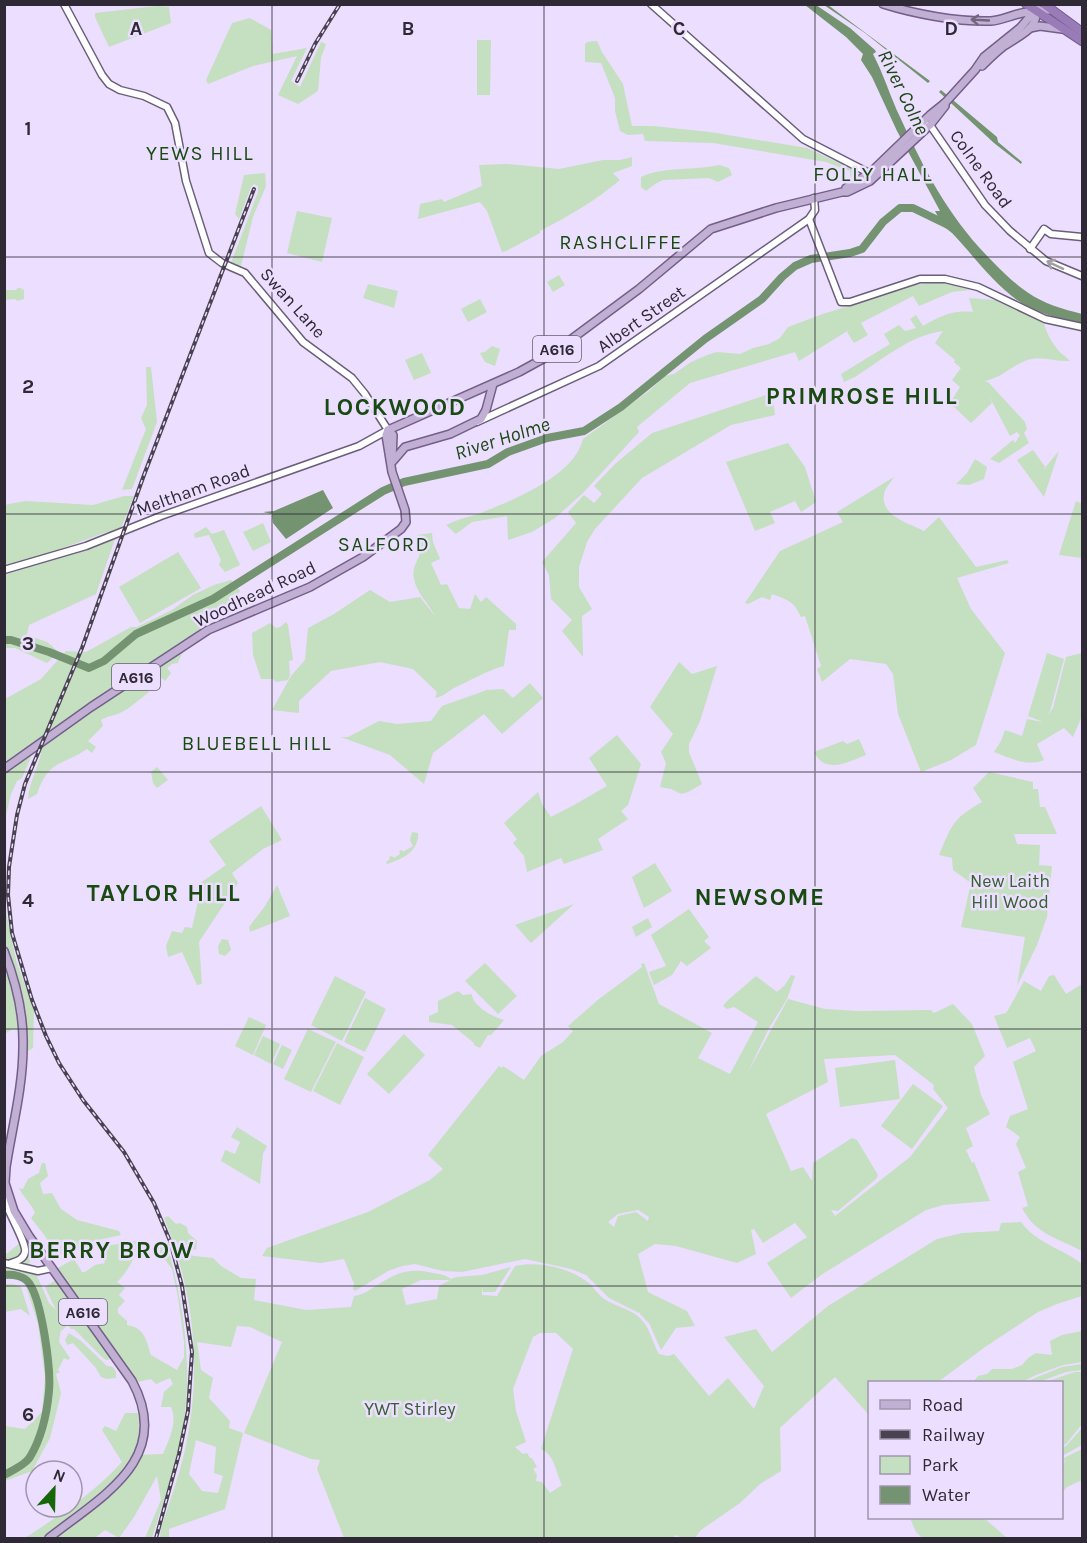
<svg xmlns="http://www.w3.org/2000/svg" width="1087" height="1543" font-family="Karla,sans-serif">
  <rect width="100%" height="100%" fill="#ecdefe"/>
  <g fill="#c5dfc1" fill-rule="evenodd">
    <polygon points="157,6 169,7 171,23 109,47 95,17 95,13"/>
    <polygon points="250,18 271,30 273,54 307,48 291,81 300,87 321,42 326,44 321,58 318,91 298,104 278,95 297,56 253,66 208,84 206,80 232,23"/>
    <polygon points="477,40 491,40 490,95 477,95"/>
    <polygon points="597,41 602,52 623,84 632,126 653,126 710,132 807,148 856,171 856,177 851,181 850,171 826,162 713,143 645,141 643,134 628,135 620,131 615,111 615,98 601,63 585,62 585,44 587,42"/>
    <path d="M632 157V166L613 173 620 180C595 201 569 216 540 231V233L506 251 502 252 487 211 480 202 418 219 420 204 442 199 444 202 482 186 479 165 507 164 559 169 603 160H620Z"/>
    <path d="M719 165 729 168 732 175 718 182 709 178 663 180 655 184 646 191 641 187V177C665 166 693 171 719 165Z"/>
    <polygon points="265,173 266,186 253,217 241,266 231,263 258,192 258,186 254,184 251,187 239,219 235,214 244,175"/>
    <polygon points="297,211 332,218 322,262 287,253"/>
    <polygon points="559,275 565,285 553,292 547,282"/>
    <path d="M938 281 970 290 952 292 919 306 913 296 861 323 868 335 854 343 847 332 849 330 799 361 795 352 690 383 637 427 639 432 583 493 555 518 532 532 508 540 507 516 472 522 456 534 446 525C458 519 469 517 481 513 515 499 574 476 583 439L649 391 665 376 674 374 691 362 707 355 717 352 740 354 753 348 769 344 780 338 788 327 820 315 861 302 900 288Z"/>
    <polygon points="368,284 398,291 394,308 363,298"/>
    <polygon points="18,288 22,288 21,291 23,289 24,290 24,299 17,301 15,299 5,300 5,290 16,290"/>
    <path d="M969 298 995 300 1043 321C1046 332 1053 346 1062 354 1065 356 1067 358 1070 361 1056 362 1041 355 1027 360 1011 366 1000 379 984 381L988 382 1025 422 1027 429 1024 433 1029 443 999 463 990 459 1013 440 1015 443 1020 435 1017 432 1010 436 989 396 992 403 971 423 950 403 960 387 952 380 961 368 954 362 955 360 935 343 943 331C910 335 882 360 855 377L844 382 841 374 890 344 884 334 899 325 905 331 916 328 910 319 916 315 923 326C941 316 952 310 973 312Z"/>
    <polygon points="480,299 487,312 468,322 461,309"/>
    <polygon points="492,346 500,349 495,366 485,362 480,353 485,352"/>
    <polygon points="422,353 431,373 414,380 405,360"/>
    <polygon points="146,367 151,367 157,422 132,489 122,490 146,429 141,418 147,405"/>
    <polygon points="772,393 775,415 731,425 642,478 595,529 587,542 579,567 579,587 592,609 582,616 583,657 562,631 572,620 551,599 549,575 542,562 576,523 568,512 584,495 594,503 602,494 594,486 615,464 652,433"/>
    <polygon points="788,443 805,467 816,502 801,512 795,501 770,512 775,523 755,531 726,462"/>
    <polygon points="1033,450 1046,468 1043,470 1059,451 1044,497 1017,460"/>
    <polygon points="975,459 987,467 984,479 969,485 956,484 967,473"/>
    <path d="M894 477C891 482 885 488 884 494 880 516 909 523 924 531L939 517 976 567 1007 560 1009 563 957 578 971 609 1005 653 976 745 951 760 921 772 898 714 893 674 886 664 850 659 822 682 817 669 821 666 805 616 801 617C794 601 788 600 772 594L770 600 762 597 748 604 745 603 780 551 843 522 837 512Z"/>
    <polygon points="124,496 134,496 119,533 107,532 52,552 5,566 4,505 25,501 93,505"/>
    <polygon points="1076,501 1082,504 1082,558 1059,555"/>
    <polygon points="263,523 271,542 253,551 243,532"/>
    <polygon points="206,527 212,534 224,530 240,565 225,572 219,565 221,560 209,535 195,538 194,534"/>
    <path d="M432 533 433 542 440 559 431 563 441 585 447 584 459 608 470 609 475 594 481 602 486 597 516 624V630H509L504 666C493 668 467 682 456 687 447 691 446 696 435 698L437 692 413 669 380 662 331 671 299 701V713L272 710 291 676 305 660 308 628 334 614 370 590 390 602 420 597 435 616C429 604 416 592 414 579 410 560 428 557 417 535Z"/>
    <polygon points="115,539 96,594 29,625 27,635 47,642 59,652 47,663 15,648 5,648 4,575"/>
    <polygon points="178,552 201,588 140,623 119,587"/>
    <path d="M231 580 240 591 237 595 249 608C236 608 203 624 194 634 191 638 179 658 178 663L172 664 167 668 171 673 165 681 159 676 145 685 149 692C141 698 129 709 120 713 113 716 107 716 101 720L103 726 88 741 96 747 92 753 87 749C62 766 49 759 37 794L28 799C29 782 38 769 41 753L33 752 22 778 17 781 11 794 5 820V699L41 679 66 651 86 652 131 627H137L172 610 193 595 214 585Z"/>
    <polygon points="286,622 288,625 293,660 289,661 290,675 288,680 276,682 273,679 261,679 253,655 252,633 270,623 276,628 280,627"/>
    <path d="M1047 653 1064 659 1051 708 1048 715 1053 708 1066 657 1082 653V716L1073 737 1064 728 1037 744 1044 760C1027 767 1010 758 994 752L1001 741 1005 730 1022 736 1027 719 1043 722 1028 716Z"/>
    <polygon points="679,662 692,674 717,666 700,721 689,744 689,752 702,784 688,792 681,794 671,789 660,787 666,763 661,752 673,734 650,707"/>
    <polygon points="530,683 543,698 502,734 484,714 433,753 424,784 390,755 341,737 348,737 379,721 397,724 431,721 442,706 487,690 503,689 513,698"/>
    <polygon points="617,735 641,764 628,805 621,811 628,819 598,839 603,850 564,864 561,858 527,872 524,856 513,843 517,839 504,823 538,792 542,804 551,817 574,805 607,786 589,758"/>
    <path d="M859 739 866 755C847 762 826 775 814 752L843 741 847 744Z"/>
    <polygon points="157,767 168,780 157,788 153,783 151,772"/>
    <path d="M989 772 1033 782V789H1038L1040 807H1045L1057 834H1014L1017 844 1040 845 1039 865 1052 866 1047 917 1037 945 1017 986 1025 937 961 927 971 883 953 870 952 858 939 855C952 825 952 819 982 802L973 788Z"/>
    <polygon points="261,806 282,840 263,849 232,873 238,883 199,942 202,984 197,985 182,952 168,957 166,946 172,931 182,933 185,927 192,928 201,888 199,884 226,865 209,841"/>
    <path d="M412 832 418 833C419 851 403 859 387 864L386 862 390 859 389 857 392 856 394 858 400 854 399 851 402 850 403 852 413 846 410 840Z"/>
    <polygon points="655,863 672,891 644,908 632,877"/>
    <polygon points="277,885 290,916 250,932 249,927 265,906"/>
    <polygon points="4,903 16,960 34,1011 33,1048 28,1051 27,1038 19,1030 13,1029 6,1033 5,1038"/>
    <polygon points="574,904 531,943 515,925"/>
    <polygon points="689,909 709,937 704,941 711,948 687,966 681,961 672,975 654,985 649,972 666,966 651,935"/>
    <polygon points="648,918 652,927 636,937 632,927"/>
    <polygon points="222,939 228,940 231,950 225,956 219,954 218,946"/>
    <polygon points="485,963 517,996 498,1014 465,981"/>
    <path d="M644 963 659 1004 712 1033 698 1058 730 1074 758 1022 734 1007 727 1009 723 1006 728 1000 756 976 777 992 785 985 791 975 795 976 787 999 769 1028 747 1074 788 999 825 1009 858 1011 931 1010 934 1013 953 1004 972 1024 985 1056 974 1067 981 1095 990 1114 966 1128 973 1146 966 1150 972 1163 974 1162 990 1201 943 1205 926 1210 821 1275 791 1298 767 1263 807 1237 795 1223 763 1243 754 1229 751 1230 756 1254 737 1263 676 1246 655 1244 638 1254 648 1292 687 1311 695 1326 676 1328 661 1350 649 1323 640 1314V1312L639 1313 609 1298 586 1275 571 1269 525 1259 462 1272 443 1271 415 1264 402 1266 388 1271 355 1291 353 1289 354 1284 344 1259 321 1263 262 1256 267 1248 368 1212 430 1180 443 1169 428 1155 499 1066 502 1068 503 1066 524 1080 541 1056 563 1042 573 1031 568 1026 599 999 642 967 641 964ZM895 1055 934 1085 933 1089 948 1108 910 1157 835 1216 831 1210 838 1211 876 1179 878 1175 857 1140 852 1138 813 1163 812 1181 803 1167 791 1171 766 1114 828 1082 824 1059ZM638 1210 649 1217 648 1221 636 1212 618 1216 614 1227 608 1222 618 1214Z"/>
    <path d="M1054 975 1066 994 1082 984V1251C1058 1238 1036 1235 1022 1208L1028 1206 1018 1172 1026 1168 1016 1144 1020 1137 1006 1127 1010 1116 1028 1109 1013 1062 1036 1051 1030 1038 1007 1048 994 1016 1006 1013 1008 1010 1024 981 1041 991 1049 976Z"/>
    <polygon points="335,976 366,992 342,1041 311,1025"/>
    <path d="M458 991 463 995 471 994C473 996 473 1000 475 1002 482 1011 494 1017 504 1020L491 1035H488L480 1048 474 1045V1043L452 1025 429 1022V1016L438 1012V1001Z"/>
    <polygon points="365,998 386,1009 365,1052 344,1042"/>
    <polygon points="249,1017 266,1025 253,1055 235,1046"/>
    <polygon points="308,1029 336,1042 311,1092 284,1079"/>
    <polygon points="404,1034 425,1055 389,1094 367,1074"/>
    <polygon points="263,1036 280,1044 271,1064 254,1055"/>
    <polygon points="337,1043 364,1057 340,1105 313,1091"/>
    <polygon points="282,1045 292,1050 283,1069 273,1064"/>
    <polygon points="895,1060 900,1099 840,1107 835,1068"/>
    <polygon points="913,1084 943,1106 912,1149 881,1126"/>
    <polygon points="237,1127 267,1146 263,1154 260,1184 221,1161 225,1150 235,1154 240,1142 231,1137"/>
    <path d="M42 1163H45L48 1176 40 1183 43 1194 52 1193 61 1209 77 1220 119 1231 121 1235 94 1241 67 1255 55 1253 45 1236 31 1218 35 1213C32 1204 23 1197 19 1188L23 1189 28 1179 39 1173Z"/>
    <polygon points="168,1216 176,1224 180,1223 187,1227 188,1233 197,1241 196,1250 174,1244 164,1218"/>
    <path d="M1021 1222C1037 1244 1062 1248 1082 1264V1296L1057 1304 1038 1312 985 1347 938 1382H870L869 1415 835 1377 780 1428 781 1471 760 1484 740 1503 701 1530 695 1538H682L675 1535 673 1538H344L317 1469 320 1460 311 1459 244 1433 282 1342 250 1327 237 1326 231 1347 197 1342 201 1370 213 1378 209 1398 230 1421 229 1428 243 1433 225 1509 169 1529V1538H160L161 1528C169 1504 178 1479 184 1454 200 1386 197 1315 175 1249L194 1256 213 1258 221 1266 241 1278 256 1279 254 1300 306 1310 351 1307 354 1296C363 1295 369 1290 376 1286 395 1273 410 1267 433 1273 440 1274 446 1275 451 1279L456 1277 482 1275 511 1267 495 1292H483L482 1286V1295L497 1296 515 1266C537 1261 567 1267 586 1281 594 1286 598 1296 606 1300 619 1308 636 1310 645 1324 651 1333 653 1344 659 1354L668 1356 674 1354 709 1396 728 1378 754 1409 764 1386 724 1337 756 1329 772 1352 828 1306 937 1239 962 1233 999 1231 1001 1223ZM421 1280H450L439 1286 437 1299 406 1305 402 1289ZM540 1333H556L573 1349 541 1449C555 1455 556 1473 562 1485L550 1493 542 1482 536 1481 537 1475 533 1469 537 1467 532 1458H530L527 1453 523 1454 515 1447 526 1442 516 1411 513 1389 533 1337ZM196 1440 216 1447 214 1473 223 1476 218 1493 202 1491 189 1474Z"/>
    <path d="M136 1241C137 1257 128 1271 117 1282L125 1288 119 1295 125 1301 118 1308V1313L127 1321V1325C145 1328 146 1340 151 1355L177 1370 184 1357V1342L178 1297 172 1269 160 1253 161 1245 168 1248C184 1307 193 1367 183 1428 176 1465 163 1502 152 1538H145L161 1500 157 1476 134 1517 119 1538 105 1530 95 1538H25C60 1515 94 1493 122 1462L102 1430 105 1426 116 1431 125 1413H139V1441L135 1455 163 1454C169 1440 178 1422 171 1407H161L164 1392 173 1384 170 1378 156 1384 151 1379 138 1382 118 1357 56 1269 74 1259 82 1272H85L95 1265 105 1263 100 1247Z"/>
    <polygon points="21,1242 28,1243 35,1252 26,1270 36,1274 49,1303 56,1310 45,1287 56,1280 111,1359 106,1360 102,1357 74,1329 71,1329 68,1325 61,1331 61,1329 59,1342 70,1358 68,1360 64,1358 58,1370 60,1372 56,1374 61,1393 50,1438 32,1471 5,1481 5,1426 25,1429 42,1412 45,1377 38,1324 25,1283 15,1278 5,1278 5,1255"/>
    <polygon points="5,1284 13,1284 21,1287 30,1316 21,1309 5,1312"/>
    <polygon points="1082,1331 1082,1362 1063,1365 1036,1375 1022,1382 973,1382 978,1376 987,1374 992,1369 1012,1369 1022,1365 1028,1358 1036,1353 1052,1355 1050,1341 1062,1335"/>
    <polygon points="69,1333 81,1341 107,1366 113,1367 116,1372 116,1378 107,1379 101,1377 96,1368 73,1343 67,1345 65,1340"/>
    <polygon points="1082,1364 1082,1370 1066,1372 1039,1382 1025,1382 1062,1367"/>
    <polygon points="1075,1372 1082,1372 1082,1424 1066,1444 1062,1446 1062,1382 1045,1382"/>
    <polygon points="1082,1428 1082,1445 1062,1456 1062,1448 1067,1445"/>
    <polygon points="1082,1449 1082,1480 1067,1487 1062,1493 1062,1467 1065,1461 1062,1459"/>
    <polygon points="910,1518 984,1518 1007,1538 922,1538 916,1532"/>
  </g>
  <g fill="#749370">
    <path d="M805 5H816L850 28 875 50 876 52 873 54C884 75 890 96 900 117 926 173 949 218 993 262 1004 273 1015 284 1027 292 1044 304 1063 309 1082 314V323C1062 319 1034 313 1017 300 992 282 973 255 952 233L943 226 935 211H940L897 131 872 77 861 60 863 54 846 37Z"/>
    <polygon points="824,5 828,5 930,81 928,83 865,33"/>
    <polygon points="941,90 997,137 998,142 1022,162 1021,164 994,143 939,92"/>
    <polygon points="323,490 333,508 286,539 273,523 272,514 263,512 274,511"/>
  </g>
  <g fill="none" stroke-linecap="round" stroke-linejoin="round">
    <g stroke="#749370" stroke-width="8">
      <polyline points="4,640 11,640 49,652 89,668 104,661 136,634 213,599 383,491 404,482 488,464 508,452 547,438 584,431 621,407 705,339 762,299 782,277 795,266 811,259 850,253 862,249 883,222 900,208 913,208 948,225"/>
      <path d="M4 1275C13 1274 24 1276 29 1283 42 1301 51 1369 49 1391 47 1413 42 1437 30 1457 26 1464 12 1471 4 1475"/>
    </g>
    <g stroke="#6b5e7a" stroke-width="9">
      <g id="secondary">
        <polyline points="651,4 803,139 873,175"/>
        <polyline points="917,128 922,125 930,125 985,205 1010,231 1046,261 1082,276"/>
        <polyline points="809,219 841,302 850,302 920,279 945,279 978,287 1045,319 1082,327"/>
        <polyline points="1030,249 1044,229 1051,234 1082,237"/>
        <polyline points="477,422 599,366 809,219 815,210 814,198"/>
        <polyline points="4,570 86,546 161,516 359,446 388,430 365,394 352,378 303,342 245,273 222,263 209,253 186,181 175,123 167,107 144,96 120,90 109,84 102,75 64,4"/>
        <path d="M4 1198C7 1211 27 1243 25 1252 24 1259 17 1261 11 1263"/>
        <polyline points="4,1263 38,1271 52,1268"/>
      </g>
    </g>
    <g stroke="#745e8a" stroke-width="10">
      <g id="primary">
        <path d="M883 4C915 14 957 22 991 21 1006 20 1020 10 1037 12"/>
        <polyline points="1030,28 1040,26 1062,29"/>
        <path d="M982 66C989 59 996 52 1004 46 1021 34 1040 30 1036 4"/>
        <polyline points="846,188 870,173 930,115 945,103 975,70 984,57 1020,28 1032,14 1041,10 1050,10"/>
        <polyline points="388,430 519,372 550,355 639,289 711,229 776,208 842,192 847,192 870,181 930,125 945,106 945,103"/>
        <polyline points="388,430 393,435 392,461"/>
        <polyline points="393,461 405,447 450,434 481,419 486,410 493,384"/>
        <polyline points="4,769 91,707 208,630 310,587 363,557 401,529 406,522 405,510 392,472 386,435 388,430"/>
        <path d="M4 951C16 982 24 1014 23 1047 23 1087 12 1128 6 1167L5 1183 14 1211 29 1236 132 1381C174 1459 102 1496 49 1538"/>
      </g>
    </g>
    <g stroke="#745e8a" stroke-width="10">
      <g id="highway">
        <polyline points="1026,4 1082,41"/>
        <polyline points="1044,4 1082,32"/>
      </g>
    </g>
    <use href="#secondary" stroke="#fff" stroke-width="6"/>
    <use href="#primary" stroke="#c2b0d4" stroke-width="7"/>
    <use href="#highway" stroke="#997bb8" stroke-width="8"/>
    <g stroke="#494351" stroke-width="4">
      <g id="rail">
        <polyline points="297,81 315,44 340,4"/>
        <polyline points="156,1538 179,1454 188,1411 192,1352 182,1286 170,1241 154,1203 124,1152 83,1100 59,1063 46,1036 32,1000 12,933 8,895 9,867 17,815 25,784 82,648 144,475 254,189"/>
      </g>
    </g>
    <use href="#rail" stroke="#ecdefe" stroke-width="1.5" stroke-dasharray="4.5" stroke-linecap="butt"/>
  </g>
  <defs><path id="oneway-shaft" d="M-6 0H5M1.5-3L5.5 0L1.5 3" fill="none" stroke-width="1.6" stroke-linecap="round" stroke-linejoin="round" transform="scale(1.5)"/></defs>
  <use stroke="#71667d" href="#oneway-shaft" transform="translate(980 20) rotate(-177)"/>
  <use stroke="#a19fa4" href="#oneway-shaft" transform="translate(1055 265) rotate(-155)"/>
  <path fill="none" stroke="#2e2935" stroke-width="1.5" stroke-opacity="0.55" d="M272 4V1538M544 4V1538M815 4V1538M4 257H1082M4 514H1082M4 772H1082M4 1029H1082M4 1286H1082"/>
  <g text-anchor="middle" stroke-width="5" stroke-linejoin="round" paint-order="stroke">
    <g fill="#ecdefe" stroke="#675f71" stroke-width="1.5">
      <rect x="533" y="336" width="48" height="26" rx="4.5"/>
      <rect x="112" y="664" width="48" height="26" rx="4.5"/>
      <rect x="59" y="1299" width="48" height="26" rx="4.5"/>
    </g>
    <g font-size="16" font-weight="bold" fill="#2e2935">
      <text x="557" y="355">A616</text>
      <text x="136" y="683">A616</text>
      <text x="83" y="1318">A616</text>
    </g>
    <g font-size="18" fill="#2e2935" stroke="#ecdefe">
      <text transform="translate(981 169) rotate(54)" y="6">Colne Road</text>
      <text transform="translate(293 303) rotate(48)" y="6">Swan Lane</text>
      <text transform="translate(641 319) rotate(-35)" y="6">Albert Street</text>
      <text transform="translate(193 490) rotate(-20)" y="6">Meltham Road</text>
      <text transform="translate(255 594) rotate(-25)" y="6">Woodhead Road</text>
    </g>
    <g font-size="18" fill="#35612f" stroke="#ecdefe">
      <text x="1010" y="887">New Laith<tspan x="1010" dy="21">Hill Wood</tspan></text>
      <text x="410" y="1415">YWT Stirley</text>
    </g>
    <g font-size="20" font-style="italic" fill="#1c4816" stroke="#ecdefe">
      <text transform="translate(904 92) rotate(64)" y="7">River Colne</text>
      <text transform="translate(502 438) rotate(-18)" y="7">River Holme</text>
    </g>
    <g font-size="20" letter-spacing="1.5" fill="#194a12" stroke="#ecdefe">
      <text x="200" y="160">YEWS HILL</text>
      <text x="621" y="249">RASHCLIFFE</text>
      <text x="384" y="551">SALFORD</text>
      <text x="257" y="750">BLUEBELL HILL</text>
    </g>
    <g font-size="21" letter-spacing="1.5" fill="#194a12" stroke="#ecdefe">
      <text x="873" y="181">FOLLY HALL</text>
    </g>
    <g font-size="24" font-weight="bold" letter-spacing="1.5" fill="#194a12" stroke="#ecdefe">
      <text x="862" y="404">PRIMROSE HILL</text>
      <text x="395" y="415">LOCKWOOD</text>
      <text x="164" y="901">TAYLOR HILL</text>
      <text x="760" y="905">NEWSOME</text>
      <text x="112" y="1258">BERRY BROW</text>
    </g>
  </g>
  <g font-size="20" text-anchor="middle" font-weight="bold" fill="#2e2935" stroke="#ecdefe" stroke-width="5" stroke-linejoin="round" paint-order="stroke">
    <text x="136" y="35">A</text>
    <text x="408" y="35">B</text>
    <text x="679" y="35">C</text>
    <text x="951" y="35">D</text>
    <text x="28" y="135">1</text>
    <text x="28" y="393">2</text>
    <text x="28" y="650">3</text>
    <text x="28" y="907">4</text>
    <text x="28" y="1164">5</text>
    <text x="28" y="1421">6</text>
  </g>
  <rect width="1087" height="1543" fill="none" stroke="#2e2935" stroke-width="12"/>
  <rect x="868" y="1381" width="195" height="138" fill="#ecdefe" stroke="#a096ae" stroke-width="1.5"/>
  <rect x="880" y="1400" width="30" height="9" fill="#c2b0d4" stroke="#a096ae" stroke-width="1.5"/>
  <text x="922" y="1411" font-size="18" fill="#2e2935">Road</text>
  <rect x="880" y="1430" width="30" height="9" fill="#494351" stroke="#a096ae" stroke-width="1.5"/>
  <text x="922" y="1441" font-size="18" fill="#2e2935">Railway</text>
  <rect x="880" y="1456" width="30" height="18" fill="#c5dfc1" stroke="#a096ae" stroke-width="1.5"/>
  <text x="922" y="1471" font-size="18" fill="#2e2935">Park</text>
  <rect x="880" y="1486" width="30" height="18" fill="#749370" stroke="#a096ae" stroke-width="1.5"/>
  <text x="922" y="1501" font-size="18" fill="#2e2935">Water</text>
  <g transform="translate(54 1489) rotate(22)"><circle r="28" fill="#ecdefe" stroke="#a096ae" stroke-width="1.5"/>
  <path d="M0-4.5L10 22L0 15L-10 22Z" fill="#166708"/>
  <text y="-9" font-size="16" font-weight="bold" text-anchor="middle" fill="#2e2935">N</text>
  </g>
</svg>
